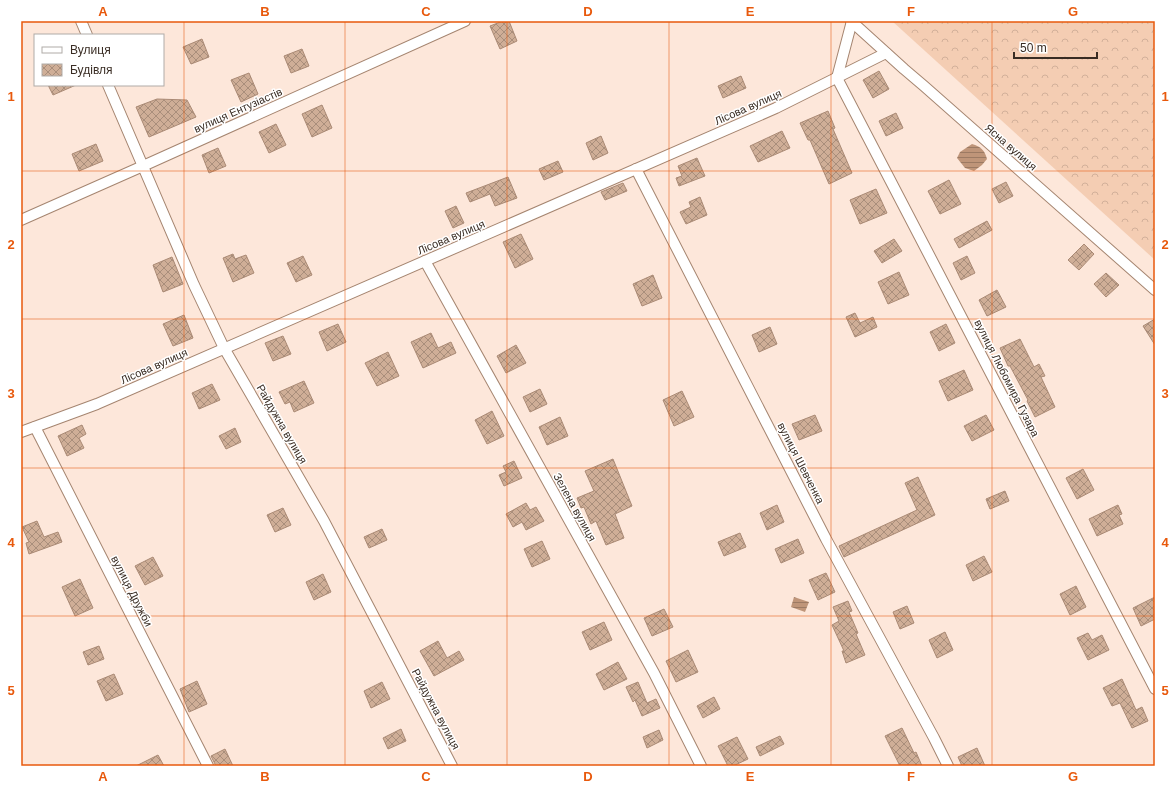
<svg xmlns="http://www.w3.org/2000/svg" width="1176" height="787" font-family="Helvetica,sans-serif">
  <defs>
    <pattern id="forest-crowns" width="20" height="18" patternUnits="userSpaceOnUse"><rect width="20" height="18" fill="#f4cdb3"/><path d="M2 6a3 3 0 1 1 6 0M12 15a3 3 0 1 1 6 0" fill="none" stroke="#d2b09a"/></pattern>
    <pattern id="water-rules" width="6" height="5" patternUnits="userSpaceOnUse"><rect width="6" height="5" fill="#bf9579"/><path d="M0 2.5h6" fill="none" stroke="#9c7a63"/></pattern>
    <pattern id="building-cross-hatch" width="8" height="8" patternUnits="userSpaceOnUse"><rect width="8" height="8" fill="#cfae97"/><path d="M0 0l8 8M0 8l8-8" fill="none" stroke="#a98e7b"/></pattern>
  </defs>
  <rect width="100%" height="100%" fill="#fde7da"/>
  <polygon fill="url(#forest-crowns)" points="892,21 1155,21 1155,260"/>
  <g fill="url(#water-rules)">
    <path d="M972 144C981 147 984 149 987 159L982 165 974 171 965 168 957 158 960 152Z"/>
    <polygon points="794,597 809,602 805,612 791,607"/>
  </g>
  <g fill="url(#building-cross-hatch)" stroke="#aa8a75">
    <polygon points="503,21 509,21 517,41 500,49 490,26"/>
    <polygon points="202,39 209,57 191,64 183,47"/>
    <polygon points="302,49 309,66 291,73 284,56"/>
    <polygon points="879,71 889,89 873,98 863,80"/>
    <polygon points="249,73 258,94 241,102 231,80"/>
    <polygon points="741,76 746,88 723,98 718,86"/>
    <polygon points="48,85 76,85 53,95"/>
    <polygon points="157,99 187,100 196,117 149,137 136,107"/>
    <polygon points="322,105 332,128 312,137 302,114"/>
    <polygon points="828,111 835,128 833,129 852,173 829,184 810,140 808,140 800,123"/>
    <polygon points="896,113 903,128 886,136 879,121"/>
    <polygon points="276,124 286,145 269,153 259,132"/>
    <polygon points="782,131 790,148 758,162 750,146"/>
    <polygon points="601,136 608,153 593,160 586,143"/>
    <polygon points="96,144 103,161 79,171 72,154"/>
    <polygon points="218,148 226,166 209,173 202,155"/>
    <polygon points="697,158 705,176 679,186 676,178 682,176 678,166"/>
    <polygon points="558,161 563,172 544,180 539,169"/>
    <polygon points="508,177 517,198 495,206 490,194 470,202 466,193"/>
    <polygon points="949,180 961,204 940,214 928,191"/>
    <polygon points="1006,182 1013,196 999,203 992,189"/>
    <polygon points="623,183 627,191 605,200 601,192"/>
    <polygon points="876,189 887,213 860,224 850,200"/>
    <polygon points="700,197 707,215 686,224 680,212 691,207 689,202"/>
    <polygon points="456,206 464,223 453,228 445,211"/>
    <polygon points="987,221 992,230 959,248 954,239"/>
    <polygon points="521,234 533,259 515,268 503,242"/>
    <polygon points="894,239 902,251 882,263 874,251"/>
    <polygon points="1084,244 1094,254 1079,270 1068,260"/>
    <polygon points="233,254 235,259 246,255 254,273 233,282 223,258"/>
    <polygon points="303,256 312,275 296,282 287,263"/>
    <polygon points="967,256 975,273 961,280 953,263"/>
    <polygon points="172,257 183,284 163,292 153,265"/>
    <polygon points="899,272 909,295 888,304 878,282"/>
    <polygon points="1106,273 1119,285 1106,297 1094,284"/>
    <polygon points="653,275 662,298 642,306 633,284"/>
    <polygon points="997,290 1006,307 987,316 979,300"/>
    <polygon points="855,313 860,323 873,317 877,327 855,337 846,317"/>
    <polygon points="184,315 193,338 173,346 163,324"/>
    <polygon points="1155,319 1155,345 1143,326"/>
    <polygon points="338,324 346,342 327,351 319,332"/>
    <polygon points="946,324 955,343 939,351 930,332"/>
    <polygon points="770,327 777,344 759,352 752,335"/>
    <polygon points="431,333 438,348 451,342 456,353 423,368 411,342"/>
    <polygon points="283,336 291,354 273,361 265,343"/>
    <polygon points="1020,339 1034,367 1039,364 1045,376 1041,377 1055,407 1035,417 1027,401 1028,400 1010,366 1008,366 1000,348"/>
    <polygon points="516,345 526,363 506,373 497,356"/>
    <polygon points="388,352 399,376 377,386 365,363"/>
    <polygon points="964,370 973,390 948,401 939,381"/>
    <polygon points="304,381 314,403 294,412 290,402 285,404 279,392"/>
    <polygon points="212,384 220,400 199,409 192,393"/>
    <polygon points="540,389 547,404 530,412 523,397"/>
    <polygon points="682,391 694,417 674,426 663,400"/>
    <polygon points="492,411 504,436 487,444 475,420"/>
    <polygon points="815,415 822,431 799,440 792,424"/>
    <polygon points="986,415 994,430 972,441 964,426"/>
    <polygon points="560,417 568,436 547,445 539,427"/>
    <polygon points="82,425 86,434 79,438 84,448 67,456 58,436"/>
    <polygon points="235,428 241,442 226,449 219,436"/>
    <polygon points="613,459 632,506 615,514 624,538 606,545 596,521 591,524 584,507 581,508 577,498 594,491 585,471"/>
    <polygon points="514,461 522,478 504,486 499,475 506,472 503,466"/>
    <polygon points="1083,469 1094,490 1077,499 1066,478"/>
    <polygon points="918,477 935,515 844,557 839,546 917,510 905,483"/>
    <polygon points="1005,491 1009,501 990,509 986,499"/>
    <polygon points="526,503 530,510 536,507 544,521 526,530 522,522 513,527 506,514"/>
    <polygon points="777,505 784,522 767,530 760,513"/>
    <polygon points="1118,505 1122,514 1119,515 1123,524 1097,536 1089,519"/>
    <polygon points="283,508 291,525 275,532 267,515"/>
    <polygon points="37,521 44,537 58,532 62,542 29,554 26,543 29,542 22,527"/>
    <polygon points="382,529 387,540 369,548 364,537"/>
    <polygon points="740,533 746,547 724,556 718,542"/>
    <polygon points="798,539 804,553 781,563 775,549"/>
    <polygon points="542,541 550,559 532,567 524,549"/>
    <polygon points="984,556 992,572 973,581 966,565"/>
    <polygon points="153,557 163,576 145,585 135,566"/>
    <polygon points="826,573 835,592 818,600 809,580"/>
    <polygon points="323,574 331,592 314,600 306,582"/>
    <polygon points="80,579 93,608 75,616 62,587"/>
    <polygon points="1076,586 1086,607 1070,615 1060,594"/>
    <polygon points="1155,597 1155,619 1141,626 1133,608"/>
    <polygon points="848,601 852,611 849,612 858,633 856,634 865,655 846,663 842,651 844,651 832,625 839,621 833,607"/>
    <polygon points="907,606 914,623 900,629 893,612"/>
    <polygon points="664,609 673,627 652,636 644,618"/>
    <polygon points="604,622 612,640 590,650 582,632"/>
    <polygon points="945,632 953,650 937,658 929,640"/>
    <polygon points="1088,633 1092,640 1102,635 1109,650 1088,660 1077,638"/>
    <polygon points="438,641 447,658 459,651 464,660 434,676 420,651"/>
    <polygon points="99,646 104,659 88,665 83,652"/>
    <polygon points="688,650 698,672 676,682 666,661"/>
    <polygon points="618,662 627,679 604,690 596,674"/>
    <polygon points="114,674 123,694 106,701 97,681"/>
    <polygon points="1122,679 1136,710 1142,707 1148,721 1132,728 1120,703 1112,706 1103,688"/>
    <polygon points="197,681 207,704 189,712 180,689"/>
    <polygon points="382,682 390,699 371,708 364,691"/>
    <polygon points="638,682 647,703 656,699 660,708 642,716 635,700 633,702 626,687"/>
    <polygon points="714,697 720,709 703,718 697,706"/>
    <polygon points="902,728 914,753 916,752 922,766 900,766 885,736"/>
    <polygon points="401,729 406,741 388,749 383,738"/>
    <polygon points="659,730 663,740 647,748 643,737"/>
    <polygon points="780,736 784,744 760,756 756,747"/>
    <polygon points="737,737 748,759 733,766 728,766 718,746"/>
    <polygon points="977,748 985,766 962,766 958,757"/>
    <polygon points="225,749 233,766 216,766 211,756"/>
    <polygon points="158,755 164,766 136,766"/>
  </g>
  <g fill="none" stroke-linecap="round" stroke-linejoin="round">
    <g stroke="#a58570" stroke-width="12">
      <g id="street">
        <polyline points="81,21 87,35"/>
        <polyline points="851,21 904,69 924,86 1155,290"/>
        <polyline points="852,21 837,78 1155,689"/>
        <polyline points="108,85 194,285 224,348 324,521 452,766"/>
        <polyline points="636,169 826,539 934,738 948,766"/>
        <polyline points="21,220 143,166 465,21"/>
        <polyline points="425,261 654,673 701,766"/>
        <polyline points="35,427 208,766"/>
        <polyline points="21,432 97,404 776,108 886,53"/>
      </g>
    </g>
    <use href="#street" stroke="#fff" stroke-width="10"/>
  </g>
  <path fill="none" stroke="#e8590c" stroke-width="1" stroke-opacity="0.55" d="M184 21V766M345 21V766M507 21V766M669 21V766M831 21V766M992 21V766M21 171H1155M21 319H1155M21 468H1155M21 616H1155"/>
  <g text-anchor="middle" stroke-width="3" stroke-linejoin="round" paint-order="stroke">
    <g font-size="11" fill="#392c23" stroke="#fff">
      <text transform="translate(748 107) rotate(-24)" y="4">Лісова вулиця</text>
      <text transform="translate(238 110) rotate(-24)" y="4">вулиця Ентузіастів</text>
      <text transform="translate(1011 147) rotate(41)" y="4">Ясна вулиця</text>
      <text transform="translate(451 237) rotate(-23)" y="4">Лісова вулиця</text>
      <text transform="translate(154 366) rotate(-24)" y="4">Лісова вулиця</text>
      <text transform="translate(1007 378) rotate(63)" y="4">вулиця Любомира Гузара</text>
      <text transform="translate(282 424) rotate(60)" y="4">Райдужна вулиця</text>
      <text transform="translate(801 463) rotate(63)" y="4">вулиця Шевченка</text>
      <text transform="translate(575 507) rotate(61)" y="4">Зелена вулиця</text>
      <text transform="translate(132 591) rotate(63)" y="4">вулиця Дружби</text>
      <text transform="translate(436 709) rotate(62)" y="4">Райдужна вулиця</text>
    </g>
  </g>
  <rect width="1176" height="787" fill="none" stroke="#ffffff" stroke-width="44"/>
  <rect x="34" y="34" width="130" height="52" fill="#ffffff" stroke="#b0aba7"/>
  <rect x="42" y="47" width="20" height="6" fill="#ffffff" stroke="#b0aba7"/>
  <text x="70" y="54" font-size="12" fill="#392c23">Вулиця</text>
  <rect x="42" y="64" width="20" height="12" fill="url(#building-cross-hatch)" stroke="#b0aba7"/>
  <text x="70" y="74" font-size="12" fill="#392c23">Будівля</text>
  <path d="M1014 52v6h83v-6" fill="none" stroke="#392c23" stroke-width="2"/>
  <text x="1020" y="52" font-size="12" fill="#392c23" stroke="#ffffff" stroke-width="3" paint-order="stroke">50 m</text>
  <rect x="22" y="22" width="1132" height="743" fill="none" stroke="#e8590c" stroke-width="1.5"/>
  <g font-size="13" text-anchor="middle" font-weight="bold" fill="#e8590c">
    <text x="103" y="16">A</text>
    <text x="265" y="16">B</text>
    <text x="426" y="16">C</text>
    <text x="588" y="16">D</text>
    <text x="750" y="16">E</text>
    <text x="911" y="16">F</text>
    <text x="1073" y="16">G</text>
    <text x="11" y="101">1</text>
    <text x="1165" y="101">1</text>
    <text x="11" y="249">2</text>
    <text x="1165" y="249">2</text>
    <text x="11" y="398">3</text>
    <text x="1165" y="398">3</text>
    <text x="11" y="547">4</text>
    <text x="1165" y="547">4</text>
    <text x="11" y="695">5</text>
    <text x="1165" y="695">5</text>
    <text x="103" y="781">A</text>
    <text x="265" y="781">B</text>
    <text x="426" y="781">C</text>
    <text x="588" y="781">D</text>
    <text x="750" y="781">E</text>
    <text x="911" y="781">F</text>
    <text x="1073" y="781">G</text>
  </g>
</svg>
